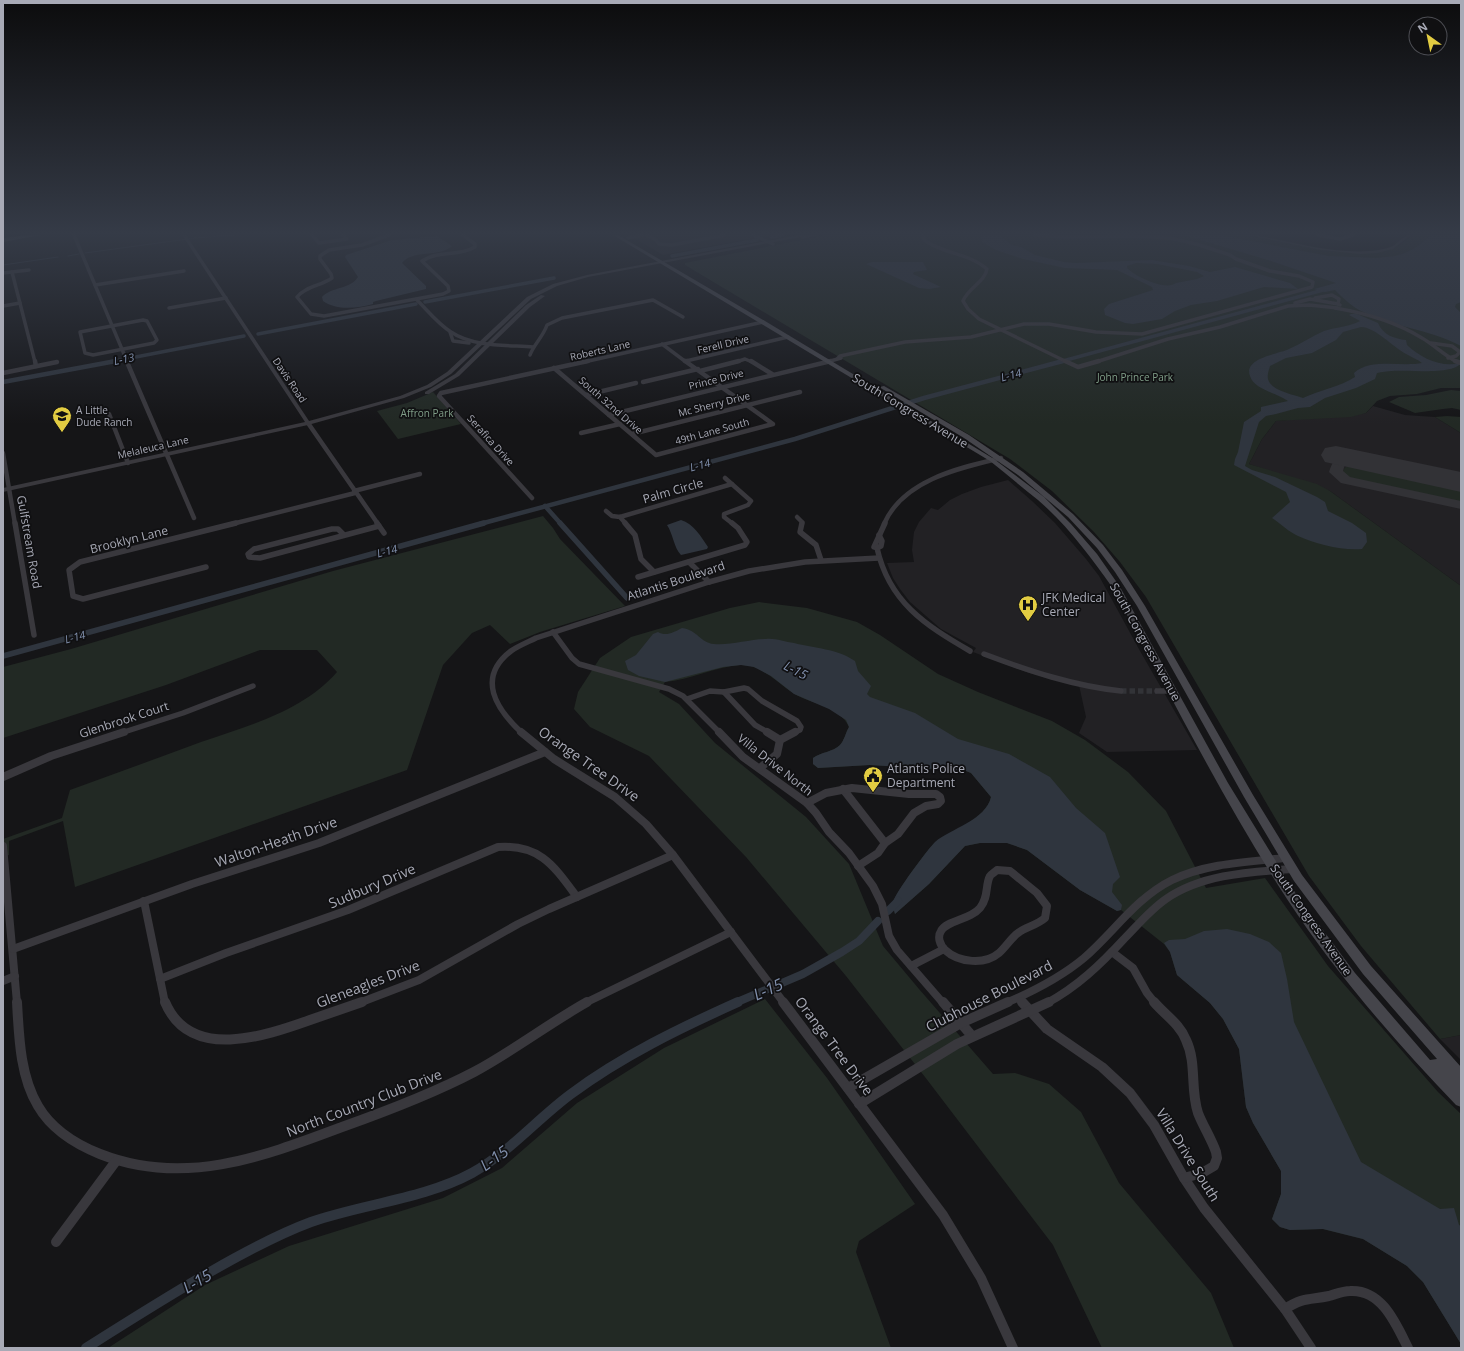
<svg xmlns="http://www.w3.org/2000/svg" width="1464" height="1351" font-family="'Open Sans',sans-serif">
  <rect width="100%" height="100%" fill="#151517"/>
  <g fill="#222124">
    <polygon points="629,235 770,235 663,255"/>
    <polygon points="1373,406 1405,415 1435,417 1461,433 1461,586 1330,491 1249,464 1262,439 1276,421 1366,413"/>
    <polygon points="1008,480 1032,501 1055,523 1086,559 1099,576 1140,651 1197,750 1107,752 1079,733 1086,717 1079,685 1029,673 973,652 976,648 941,629 910,602 900,589 893,578 887,563 914,562 912,550 914,532 919,522 931,508 938,510 950,500 962,494 981,487"/>
    <polygon points="1461,1035 1461,1060 1440,1039"/>
  </g>
  <g fill="#222924">
    <polygon points="827,235 1244,235 1330,251 1360,253 1382,251 1395,248 1413,235 1461,235 1461,388 1441,388 1417,394 1390,396 1377,401 1366,413 1351,417 1276,421 1262,439 1249,464 1317,484 1330,491 1461,586 1461,1035 1440,1039 1361,946 1309,876 1146,597 1120,562 1094,532 1052,491 1010,459 685,265 685,263"/>
    <polygon points="1451,390 1461,391 1461,410 1452,408 1443,409 1415,413 1389,402 1399,397 1426,395"/>
    <polygon points="433,392 461,424 398,439 377,411 407,403"/>
    <polygon points="1447,416 1461,417 1461,433 1435,417"/>
    <path d="M1352 464 1461 486V502L1353 479 1346 476 1343 472C1344 467 1347 466 1352 464Z"/>
    <path d="M543 516 553 528 560 539 625 606 540 632 510 644 490 625 472 633 443 665 407 770 75 887 63 821 9 841V855L3 857V839L62 818 70 790C114 774 158 758 201 742 249 725 302 712 337 672L317 650H260L166 685 3 738V667L71 649 333 571Z"/>
    <path d="M759 602 807 608 857 622 880 635 938 674 978 692 1052 721 1085 740 1128 772 1166 811 1206 888 1265 878 1328 966 1438 1092 1461 1114V1344L1423 1282 1407 1266 1363 1239 1323 1229 1290 1230 1280 1227 1272 1219 1281 1194V1171L1253 1123 1246 1107 1239 1049 1223 1019 1210 1003 1177 975 1170 952 1164 944 1121 910 1117 911 1080 890 1027 850 1007 843H980L965 846 929 884 895 914C894 910 892 905 893 902 896 893 929 846 937 841 953 830 986 819 991 797L971 773 966 771 870 765 818 768 813 764V758C821 752 833 752 840 745 844 741 846 732 849 727 840 706 810 704 793 693 776 682 761 664 740 665 714 667 690 680 665 682L659 692 679 704 715 743 806 817 849 864 883 946 919 989 993 1074 1015 1073 1049 1084 1081 1112 1119 1183 1211 1293 1234 1348H1102L1053 1245 925 1077 846 976 746 857 649 756 590 727 574 709 578 692 600 658 631 637 730 608Z"/>
    <polygon points="765,999 827,1078 915,1204 859,1241 856,1252 891,1348 108,1348 205,1285 289,1246 443,1198 502,1168 577,1103 664,1048"/>
  </g>
  <g fill="#2f353e" fill-rule="evenodd">
    <path d="M981 235H999L1012 245 1021 247 1035 255 1064 262 1076 263 1152 260 1189 266 1210 272 1235 267 1290 283 1298 289 1264 287 1217 301 1191 305 1175 311 1162 319 1133 324 1125 323 1105 315 1104 309 1109 304 1153 290 1152 287 1117 270 1065 268 1023 259 996 250 982 242ZM1136 263 1157 264 1197 272 1204 276 1197 279 1176 283C1166 291 1136 277 1127 268V266Z"/>
    <path d="M1184 235H1220L1329 256 1376 258 1395 256 1405 253 1415 248 1432 235H1461V302L1456 304 1455 307 1461 313V346C1429 329 1391 327 1359 310 1350 305 1342 297 1335 290L1325 292 1314 289 1336 283 1271 261Z"/>
    <path d="M437 236 452 246C439 258 413 249 402 263L426 286V289L376 301 373 302V304C358 308 337 311 323 301L322 297C331 287 351 289 358 277L345 257 346 255 392 240Z"/>
    <polygon points="872,262 923,262 927,270 914,272 913,274 941,287 929,289 919,288 866,264"/>
    <path d="M1351 314H1357L1378 323C1383 335 1395 339 1406 340L1407 345C1421 358 1441 368 1461 363 1454 375 1406 370 1392 371 1387 371 1382 372 1377 373L1375 379 1356 388 1325 398 1310 407 1298 408 1276 414 1266 416 1259 422 1245 466 1252 470 1275 477 1317 497 1325 502 1328 511 1352 523 1366 533 1367 542 1362 549C1343 551 1315 544 1298 536 1289 532 1281 524 1272 518L1290 502 1286 492 1234 465 1235 459 1238 452 1244 422 1261 411V407L1288 401C1278 393 1254 390 1250 376 1243 358 1279 354 1289 349 1301 344 1312 336 1324 331 1336 327 1349 327 1360 321L1349 315ZM1361 327C1375 327 1393 347 1406 354 1411 357 1417 359 1422 363 1402 367 1370 358 1354 373L1355 377C1339 387 1320 390 1303 398 1293 394 1271 391 1268 379 1267 374 1269 370 1270 366L1286 358 1312 353 1336 340 1343 332Z"/>
    <path d="M681 520C693 523 702 538 708 547L707 549 681 555C674 548 673 534 667 525Z"/>
    <path d="M682 628C698 630 700 643 714 644 728 646 751 639 766 639 775 638 785 642 794 643 814 648 838 649 855 661L858 671 871 686 867 694 870 697 915 713 958 739 1009 754 1050 777 1076 808 1105 833 1120 877 1113 884 1112 892 1122 905 1121 910 1117 911 1080 890 1027 850 1007 843H980L965 846 929 884 895 914C894 910 892 905 893 902 895 893 928 849 935 842 950 829 986 820 991 797L971 773 966 771 870 765 818 768 813 764V758C821 752 833 752 840 745 844 741 846 732 849 727L846 720 829 709 794 694 771 676 754 667 741 665 723 667 665 682 639 676 628 670 625 661 636 655 653 634 658 632C666 637 674 632 682 628Z"/>
    <polygon points="1227,929 1250,934 1269,942 1281,953 1287,979 1294,1022 1361,1162 1440,1209 1454,1208 1459,1225 1461,1226 1461,1344 1423,1282 1407,1266 1363,1239 1323,1229 1290,1230 1280,1227 1272,1219 1281,1194 1281,1171 1253,1123 1246,1107 1239,1049 1223,1019 1210,1003 1177,975 1170,952 1164,943 1169,940 1185,939 1204,931"/>
  </g>
  <g fill="none" stroke-linecap="round" stroke-linejoin="round">
    <g stroke="#2f353e" stroke-width="1">
      <polyline points="85,253 195,238 234,235"/>
      <polyline points="68,256 79,254"/>
      <polyline points="3,265 58,257"/>
    </g>
    <g stroke="#2f353e" stroke-width="3.5">
      <polyline points="771,237 783,235"/>
      <polyline points="672,256 757,240"/>
      <polyline points="425,302 554,278"/>
      <polyline points="258,334 416,304"/>
      <polyline points="110,362 244,336"/>
      <polyline points="1059,362 1327,289"/>
    </g>
    <g stroke="#2f353e" stroke-width="4.5">
      <polyline points="3,382 116,361"/>
      <polyline points="545,506 561,524"/>
      <polyline points="480,524 795,439 924,398 1063,361"/>
    </g>
    <g stroke="#2f353e" stroke-width="5.5">
      <polyline points="560,523 627,598"/>
      <polyline points="3,656 484,523"/>
    </g>
    <g stroke="#2f353e" stroke-width="8">
      <polyline points="888,911 898,901"/>
      <polyline points="735,1003 803,974 842,952 859,941 878,921"/>
    </g>
    <path stroke="#2f353e" stroke-width="10" d="M86 1348C127 1322 168 1296 210 1272 243 1253 276 1235 311 1222 362 1204 424 1199 472 1173 510 1152 537 1119 571 1094 622 1056 680 1028 738 1002"/>
    <path fill="#323236" fill-rule="evenodd" d="M1345 453 1350 454 1351 457 1345 464 1343 471 1350 477 1461 501V509L1341 483 1329 472C1332 463 1335 456 1345 453Z"/>
    <polygon fill="#323236" fill-rule="evenodd" points="1336,446 1461,472 1461,492 1325,462 1321,455 1325,448"/>
    <polyline stroke="#323337" stroke-width="5.5" stroke-dasharray="5.5 3" stroke-linecap="butt" points="1121,691 1157,691"/>
    <g stroke="#39383d" stroke-width="3.5">
      <polyline points="74,235 124,354"/>
      <polyline points="312,235 319,243 347,239 343,235"/>
      <path d="M389 235 362 245 329 250 320 256V259L331 274 332 278C321 286 306 286 297 297L311 314 324 316 443 294 449 291 448 286 422 261C438 250 458 257 475 247V244L463 235"/>
      <polyline points="647,235 656,240 659,244 672,245 725,235"/>
      <polyline points="753,235 773,244"/>
      <path d="M923 235 924 240C943 254 969 253 987 269 985 282 968 288 963 301L968 309 979 319 1067 362"/>
      <polyline points="1318,235 1340,239 1353,235"/>
      <polyline points="628,238 642,235"/>
      <polyline points="12,272 35,362"/>
      <polyline points="3,273 29,270"/>
      <polyline points="95,285 184,271"/>
      <polyline points="1315,298 1332,295 1339,299 1338,304 1340,305"/>
      <path d="M417 300C428 311 438 324 451 332 473 347 507 345 533 347"/>
      <polyline points="1295,303 1310,299 1338,304"/>
      <polyline points="3,306 20,303"/>
      <polyline points="169,308 226,298"/>
      <path d="M1335 308C1365 313 1396 322 1422 338 1434 345 1444 355 1457 362"/>
      <polygon points="143,320 147,321 157,340 154,343 93,355 85,353 80,332"/>
      <polyline points="450,332 453,341 469,343"/>
      <polyline points="1431,343 1452,346 1460,352 1456,356 1448,358"/>
      <polyline points="662,344 686,362"/>
      <path d="M530 355C534 344 543 337 547 325L562 318 653 300 683 317"/>
      <polyline points="838,358 840,356 905,342 971,337 1024,324 1049,324 1096,332 1142,334 1312,287 1313,282 1299,276 1270,271 1236,259 1230,255 1196,244 1170,238 1130,236 1066,237 1035,235"/>
      <polyline points="686,361 788,337"/>
      <polyline points="584,362 763,322"/>
      <polyline points="736,362 745,359 752,362"/>
      <polyline points="827,362 841,358"/>
      <polyline points="1096,362 1168,339 1220,327 1288,306 1309,305 1338,308"/>
    </g>
    <g stroke="#39383d" stroke-width="4.5">
      <polyline points="35,361 36,366"/>
      <polyline points="686,361 688,361"/>
      <polyline points="751,361 772,374"/>
      <polyline points="1065,361 1078,367 1099,361"/>
      <polyline points="1455,361 1461,363"/>
      <polyline points="127,362 194,518"/>
      <polyline points="554,368 656,455 773,424 685,361"/>
      <polyline points="700,371 739,361"/>
      <polyline points="3,373 57,362"/>
      <polyline points="643,382 698,369"/>
      <polyline points="586,395 636,383"/>
      <polyline points="109,414 128,463"/>
      <polyline points="609,415 831,361"/>
      <polyline points="308,423 378,524"/>
      <polyline points="581,433 620,424"/>
      <polyline points="632,434 800,392"/>
      <polyline points="3,453 15,524"/>
      <polyline points="725,478 751,501 748,505 724,514 724,517 733,524"/>
      <polyline points="354,491 420,474"/>
      <polyline points="532,498 439,396 441,393 588,361"/>
      <polyline points="606,511 612,516 620,517 732,484"/>
      <polyline points="620,517 626,524"/>
      <polyline points="797,517 802,522 802,524"/>
      <polyline points="232,524 355,493"/>
      <path d="M884 524C903 480 959 468 1001 458"/>
    </g>
    <g stroke="#39383d" stroke-width="5.5">
      <polyline points="15,523 34,635"/>
      <polyline points="377,523 384,533"/>
      <polyline points="625,523 635,535 641,559 654,572"/>
      <polyline points="802,523 800,532 816,545 821,560"/>
      <path d="M885 523 874 547 877 548C889 602 925 625 970 651"/>
      <polyline points="344,535 338,529 332,529 254,549 248,554 249,557 260,558 379,526"/>
      <polyline points="877,548 881,546 882,541 879,535"/>
      <polyline points="689,562 709,582"/>
      <polyline points="206,567 83,599 73,596 69,570 80,562 236,523"/>
      <polyline points="638,577 745,545 747,542 738,528 732,523"/>
      <polyline points="553,632 572,658 579,664 669,689 683,696 720,733"/>
      <path d="M984 654C1029 671 1074 686 1121 691"/>
      <polyline points="1157,691 1173,691"/>
      <polyline points="724,692 755,725 769,733"/>
      <polyline points="687,699 710,691 724,692 744,688 748,689 762,701 797,721 801,727 800,730 793,733"/>
      <polyline points="121,733 183,713 253,686"/>
      <path d="M522 733C496 709 476 678 511 651 518 646 528 642 536 638L709 582 749 571 805 562 879 558"/>
    </g>
    <g stroke="#39383d" stroke-width="8">
      <polyline points="521,732 554,759 615,797 646,824 673,855 784,1003"/>
      <polyline points="719,732 743,757 807,803 816,813 829,832 849,853 873,886 882,904 889,936 897,950 943,1003"/>
      <polyline points="767,732 780,740"/>
      <polyline points="760,768 777,754 780,740 795,732"/>
      <polyline points="3,777 51,756 124,732"/>
      <polyline points="843,789 885,843"/>
      <polyline points="807,803 826,793 852,788 909,794 936,794 940,797 941,801 938,804 926,806 914,813 898,834 885,843 878,853 858,866"/>
      <polyline points="3,846 17,1003"/>
      <path d="M997 870 1010 871 1037 893 1047 906 1045 918C1037 925 1026 927 1018 933 1011 938 1006 947 999 953 985 965 959 963 945 950 940 945 937 937 941 931 947 920 970 920 980 908 989 897 985 885 990 876 991 874 995 872 997 870Z"/>
      <polyline points="144,901 165,1003"/>
      <polyline points="13,949 192,884 319,843 545,752"/>
      <polyline points="1112,952 1133,968 1147,993 1155,1003"/>
      <polyline points="911,966 944,949"/>
      <path d="M160 979 226 953 348 910 498 847C540 844 554 866 577 897"/>
      <polyline points="3,981 15,976"/>
      <polyline points="1019,999 1023,1003"/>
      <polyline points="359,1003 419,980 518,924 549,909 673,855"/>
      <polyline points="585,1003 731,932"/>
      <path d="M1006 1003C1034 991 1060 978 1084 958 1114 932 1136 898 1172 880 1207 863 1248 862 1285 858"/>
      <path d="M1047 1003C1077 987 1101 964 1124 939 1137 926 1150 910 1166 899 1202 874 1250 872 1292 869"/>
    </g>
    <g stroke="#39383d" stroke-width="10">
      <path d="M17 1002C19 1037 20 1076 38 1106 52 1130 75 1144 100 1154 184 1187 262 1157 342 1127 387 1111 432 1094 474 1072 513 1051 548 1024 587 1002"/>
      <path d="M165 1002C190 1062 265 1036 310 1020 327 1014 345 1008 362 1002"/>
      <polyline points="783,1002 943,1215 981,1278 1013,1348"/>
      <polyline points="943,1002 972,1036"/>
      <polyline points="1022,1002 1047,1029 1102,1067 1130,1093 1154,1125 1184,1178 1204,1208 1285,1309 1311,1348"/>
      <path d="M1154 1002C1165 1015 1180 1024 1186 1040 1197 1063 1190 1089 1198 1113 1203 1126 1211 1138 1216 1152L1217 1158 1214 1166 1202 1173 1184 1178"/>
      <polyline points="848,1088 961,1023 1008,1002"/>
      <polyline points="859,1104 957,1044 1049,1002"/>
      <polyline points="56,1242 116,1161"/>
      <path d="M1285 1309C1303 1297 1310 1300 1329 1296 1336 1294 1343 1291 1350 1291 1382 1289 1396 1324 1408 1348"/>
    </g>
    <g fill="#39383d" fill-rule="evenodd">
      <polygon points="182,235 186,235 309,421 400,396 427,385 447,372 527,297 553,284 587,275 799,235 819,235 802,239 801,237 588,277 557,286 531,299 451,374 431,387 404,398 308,425 3,492 3,488 305,422"/>
      <path d="M1247 235H1255C1292 242 1341 256 1378 250 1383 249 1389 248 1393 246 1399 242 1403 235 1411 235L1393 249 1377 253 1360 254 1321 250Z"/>
      <polygon points="541,295 545,296 530,307 459,376 429,394 425,394 425,392 455,374 526,305"/>
    </g>
    <path fill="#45454b" fill-rule="evenodd" d="M613 235H618L765 321 994 459 1044 497 1071 524 1097 554 1120 587 1228 783 1296 894 1355 973 1430 1060 1437 1059 1363 974 1294 881 1244 797 1137 606 1115 572 1097 548 1068 517 1018 475 964 438 879 387 884 386 969 435 1023 472 1073 514 1103 545 1122 570 1145 606 1253 795 1302 875 1371 966 1461 1067V1107L1456 1105C1395 1041 1336 974 1287 899 1222 799 1169 692 1112 587 1090 556 1067 525 1038 500 1022 487 1006 474 990 461Z"/>
    <polygon fill="#53535a" fill-rule="evenodd" points="28,235 41,235 3,242 3,238"/>
  </g>
  <linearGradient id="sky" x2="0" y2="1"><stop stop-color="#0c0c0d"/><stop offset="0.55" stop-color="#353b47"/><stop offset="1" stop-color="#353b47" stop-opacity="0"/></linearGradient>
  <rect width="1464" height="424" fill="url(#sky)"/>
  <defs>
    <g id="school-pin" transform="scale(1)"><path d="M0 17L-7.5 6A9.5 9.5 0 1 1 7.5 6Z" fill="#e2cc42" stroke="#101012"/><path d="M0-5L7-2L0 1L-7-2ZM-4 1L0 2.5L4 1V4Q0 6-4 4Z" fill="#111"/></g>
    <g id="hospital-pin" transform="scale(1)"><path d="M0 17L-7.5 6A9.5 9.5 0 1 1 7.5 6Z" fill="#e2cc42" stroke="#101012"/><path d="M-5-5h3v3.5h4V-5h3V5h-3V1.5h-4V5h-3Z" fill="#111"/></g>
    <g id="civic-pin" transform="scale(1)"><path d="M0 17L-7.5 6A9.5 9.5 0 1 1 7.5 6Z" fill="#e2cc42" stroke="#101012"/><path d="M-.6-6.5H3V-4.5H.6V-3L4-1V1h2V6H-6V1h2V-1L-.6-3ZM-1.2 2.5V6h2.4V2.5Z" fill="#111"/></g>
  </defs>
  <g fill-rule="evenodd">
    <use href="#school-pin" x="62" y="416"/>
    <use href="#hospital-pin" x="1028" y="605"/>
    <use href="#civic-pin" x="873" y="776"/>
  </g>
  <g text-anchor="middle" stroke-width="3.5" stroke-linejoin="round" paint-order="stroke">
    <g font-size="10" fill="#a8aab6" stroke="#101012">
      <text transform="translate(723 344) rotate(-13)" y="4">Ferell Drive</text>
      <text transform="translate(600 350) rotate(-13)" y="4">Roberts Lane</text>
      <text transform="translate(716 379) rotate(-14)" y="4">Prince Drive</text>
      <text transform="translate(290 380) rotate(56)" y="4">Davis Road</text>
      <text transform="translate(714 404) rotate(-14)" y="4">Mc Sherry Drive</text>
      <text transform="translate(611 405) rotate(41)" y="4">South 32nd Drive</text>
      <text transform="translate(712 431) rotate(-15)" y="4">49th Lane South</text>
      <text transform="translate(491 440) rotate(48)" y="4">Serafica Drive</text>
      <text transform="translate(153 447) rotate(-13)" y="4">Melaleuca Lane</text>
    </g>
    <g font-size="10" fill="#819f89" stroke="#101012">
      <text x="1135" y="381">John Prince Park</text>
      <text x="427" y="417">Affron Park</text>
    </g>
    <g font-size="10" fill="#a8aab6" stroke="#101012" text-anchor="start">
      <text x="76" y="414">A Little<tspan x="76" dy="12">Dude Ranch</tspan></text>
    </g>
    <g font-size="11" font-style="italic" fill="#8291ae" stroke="#101012">
      <text transform="translate(124 359) rotate(-11)" y="4">L-13</text>
      <text transform="translate(1011 375) rotate(-15)" y="4">L-14</text>
      <text transform="translate(700 465) rotate(-15)" y="4">L-14</text>
      <text transform="translate(387 551) rotate(-15)" y="4">L-14</text>
      <text transform="translate(75 637) rotate(-15)" y="4">L-14</text>
    </g>
    <g font-size="12" fill="#a8aab6" stroke="#101012">
      <text transform="translate(910 411) rotate(31)" y="4">South Congress Avenue</text>
      <text transform="translate(673 491) rotate(-16)" y="4">Palm Circle</text>
      <text transform="translate(129 540) rotate(-14)" y="4">Brooklyn Lane</text>
      <text transform="translate(29 542) rotate(80)" y="4">Gulfstream Road</text>
      <text transform="translate(676 581) rotate(-18)" y="4">Atlantis Boulevard</text>
      <text transform="translate(1145 642) rotate(61)" y="4">South Congress Avenue</text>
      <text transform="translate(124 720) rotate(-18)" y="4">Glenbrook Court</text>
      <text transform="translate(775 765) rotate(38)" y="4">Villa Drive North</text>
      <text transform="translate(1311 920) rotate(55)" y="4">South Congress Avenue</text>
    </g>
    <g font-size="12" fill="#a8aab6" stroke="#101012" text-anchor="start">
      <text x="1042" y="602">JFK Medical<tspan x="1042" dy="14">Center</tspan></text>
      <text x="887" y="773">Atlantis Police<tspan x="887" dy="14">Department</tspan></text>
    </g>
    <g font-size="13" font-style="italic" fill="#8291ae" stroke="#101012">
      <text transform="translate(796 670) rotate(27)" y="5">L-15</text>
    </g>
    <g font-size="14" fill="#a8aab6" stroke="#101012">
      <text transform="translate(589 764) rotate(35)" y="5">Orange Tree Drive</text>
      <text transform="translate(276 842) rotate(-19)" y="5">Walton-Heath Drive</text>
      <text transform="translate(372 886) rotate(-23)" y="5">Sudbury Drive</text>
      <text transform="translate(368 984) rotate(-21)" y="5">Gleneagles Drive</text>
      <text transform="translate(989 996) rotate(-27)" y="5">Clubhouse Boulevard</text>
      <text transform="translate(834 1046) rotate(53)" y="5">Orange Tree Drive</text>
      <text transform="translate(364 1103) rotate(-21)" y="5">North Country Club Drive</text>
      <text transform="translate(1188 1155) rotate(58)" y="5">Villa Drive South</text>
    </g>
    <g font-size="16" font-style="italic" fill="#8291ae" stroke="#101012">
      <text transform="translate(768 989) rotate(-24)" y="6">L-15</text>
      <text transform="translate(494 1158) rotate(-36)" y="6">L-15</text>
      <text transform="translate(197 1281) rotate(-31)" y="6">L-15</text>
    </g>
  </g>
  <rect width="1464" height="1351" fill="none" stroke="#a8aab6" stroke-width="8"/>
  <g transform="translate(1428 36) rotate(327)"><circle r="19" fill="#101012" stroke="#4d4e54"/>
  <path d="M0-3L7 15L0 10L-7 15Z" fill="#e2cc42"/>
  <text y="-6" font-size="11" font-weight="bold" text-anchor="middle" fill="#a8aab6">N</text>
  </g>
</svg>
